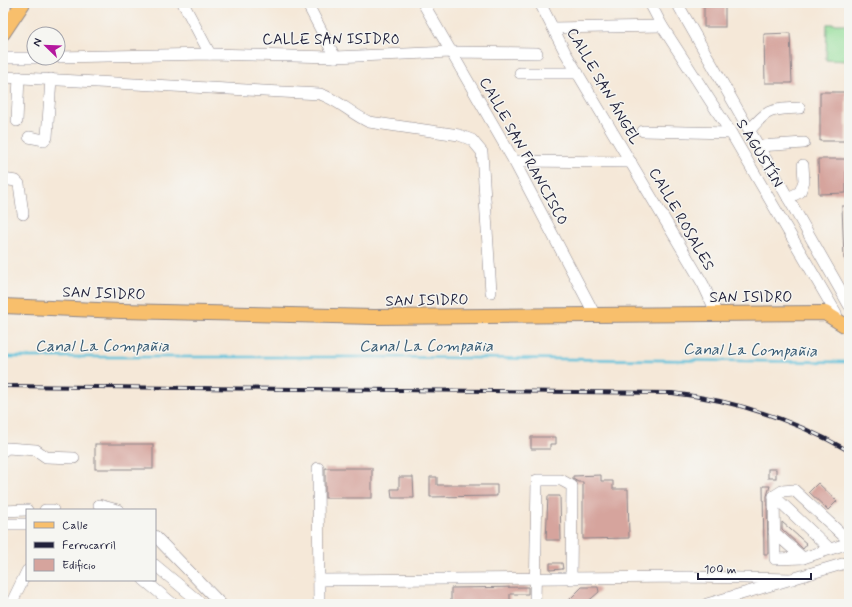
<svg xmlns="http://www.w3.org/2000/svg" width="852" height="607" font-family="Mynerve,sans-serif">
  <rect width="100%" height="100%" fill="#f6f6f2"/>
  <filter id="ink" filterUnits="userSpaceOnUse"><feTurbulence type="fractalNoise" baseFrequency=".025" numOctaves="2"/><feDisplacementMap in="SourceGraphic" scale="8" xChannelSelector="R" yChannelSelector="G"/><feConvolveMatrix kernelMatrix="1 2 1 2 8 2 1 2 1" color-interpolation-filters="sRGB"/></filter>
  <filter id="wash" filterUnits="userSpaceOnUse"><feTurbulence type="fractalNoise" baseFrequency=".012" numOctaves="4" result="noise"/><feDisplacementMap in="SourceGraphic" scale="16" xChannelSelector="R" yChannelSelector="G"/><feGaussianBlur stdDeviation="0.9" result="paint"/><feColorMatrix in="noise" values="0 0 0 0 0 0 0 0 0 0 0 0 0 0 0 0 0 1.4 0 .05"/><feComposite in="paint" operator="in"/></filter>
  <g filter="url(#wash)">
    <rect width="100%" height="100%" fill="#f5e8d8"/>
    <polygon fill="#94de9a" stroke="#5b806a" points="827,24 849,24 849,61 826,60"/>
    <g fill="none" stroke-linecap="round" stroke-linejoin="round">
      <polyline stroke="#5dc1db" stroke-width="2.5" points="3,357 370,357 849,362"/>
    </g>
    <g id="blocks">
      <g fill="#d6a49d">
        <rect x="704" y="3" width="21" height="24"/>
        <polygon points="790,33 792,83 765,83 764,34"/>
        <rect x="820" y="92" width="26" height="49"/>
        <polygon points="818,159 846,159 846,193 819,194"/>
        <polygon points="842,206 849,206 849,259 844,259"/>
        <polygon points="531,437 556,437 556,444 550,444 550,449 531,449"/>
        <rect x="95" y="444" width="58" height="25"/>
        <rect x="325" y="468" width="47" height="30"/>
        <rect x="768" y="469" width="8" height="9"/>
        <polygon points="601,475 601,481 613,481 613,489 628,489 629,538 583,539 583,482 578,482 573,479 573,476"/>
        <polygon points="399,477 413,477 414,498 392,498 391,489 399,489"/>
        <polygon points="430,477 437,477 437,485 497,485 497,496 430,497"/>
        <polygon points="818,483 837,501 828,510 809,492"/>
        <polygon points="763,486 770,486 767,496 768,554 764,554"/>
        <polygon points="548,496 560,496 561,540 546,540"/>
        <polygon points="782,522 807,544 803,549 782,529"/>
        <polygon points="550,563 562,563 563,569 550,570"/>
        <polygon points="528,587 528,594 510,594 510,604 451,604 451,588"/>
        <polygon points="582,587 598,587 599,592 585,604 565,604"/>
      </g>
    </g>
  </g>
  <g filter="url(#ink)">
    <use href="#blocks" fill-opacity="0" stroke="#8c858a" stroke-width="1"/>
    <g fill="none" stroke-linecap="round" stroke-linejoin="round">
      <g stroke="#8c858a" stroke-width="12">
        <g id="minor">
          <polyline points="5,3 5,29"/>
          <polyline points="183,3 210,54"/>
          <polyline points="307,3 335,57"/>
          <polyline points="423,3 514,161 595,315"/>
          <polyline points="540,3 565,52 703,284 717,314"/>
          <polyline points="650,3 662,26 731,133 836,313 838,322"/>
          <polyline points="677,3 849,305"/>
          <polyline points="553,28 662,26"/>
          <polyline points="58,57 210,54 335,57 451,52 537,53"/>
          <polyline points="3,58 34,58"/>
          <polyline points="520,73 578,73"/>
          <path d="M3 77 320 94C339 100 351 114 369 122L459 135 472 140 482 152 491 292"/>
          <polyline points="17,121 19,77"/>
          <path d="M750 130C769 107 772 110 800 108"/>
          <polyline points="643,131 731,133"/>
          <polyline points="29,137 44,140 47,137 51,79"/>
          <polyline points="759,146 804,143"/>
          <polyline points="514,161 631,162"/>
          <polyline points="3,179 16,181 19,184 23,214"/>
          <polyline points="788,198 800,192 804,181 803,165"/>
          <polyline points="3,451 7,448 36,450 46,457 74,458"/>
          <polyline points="318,468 319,604"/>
          <polyline points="774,496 830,549"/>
          <polyline points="99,505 118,510"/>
          <polyline points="45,510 53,510"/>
          <polyline points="3,511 27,510"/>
          <polyline points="3,524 27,524"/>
          <polyline points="774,532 803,558"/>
          <polyline points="155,536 221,604"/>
          <polyline points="849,541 794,490 782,491 774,496 775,559 803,558 849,543"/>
          <polyline points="155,565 202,604"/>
          <polyline points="144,580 173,604"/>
          <polyline points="319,580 689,577 793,579"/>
          <polyline points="11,604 27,571"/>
          <polyline points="535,604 537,480 561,480 572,486 571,579"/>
          <polyline points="707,604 849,562"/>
        </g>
      </g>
      <g stroke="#8c858a" stroke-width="16">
        <g id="major">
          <polyline points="3,33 23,3"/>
          <polyline points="3,306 121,311 374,317 825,313 849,328"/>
        </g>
      </g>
      <use href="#minor" stroke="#fff" stroke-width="11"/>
      <use href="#major" stroke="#f8bf6c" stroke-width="14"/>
      <g stroke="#22223b" stroke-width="4">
        <path id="rail" d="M3 386 672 393C735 400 794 420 849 451"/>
      </g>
      <use href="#rail" stroke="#f6f6f2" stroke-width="2.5" stroke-dasharray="8" stroke-linecap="butt"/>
    </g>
  </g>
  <g text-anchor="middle" stroke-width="3" stroke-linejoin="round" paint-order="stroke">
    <g font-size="15" fill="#22223b" stroke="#f6f6f2">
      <text x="331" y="44">CALLE SAN ISIDRO</text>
      <text transform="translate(604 86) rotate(60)" y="5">CALLE SAN ÁNGEL</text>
      <text transform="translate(524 151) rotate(61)" y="5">CALLE SAN FRANCISCO</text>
      <text transform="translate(760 153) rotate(59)" y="5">S AGUSTÍN</text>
      <text transform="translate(682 219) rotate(60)" y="5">CALLE ROSALES</text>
      <text transform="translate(104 293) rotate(2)" y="5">SAN ISIDRO</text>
      <text x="751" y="302">SAN ISIDRO</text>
      <text transform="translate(427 300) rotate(-1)" y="5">SAN ISIDRO</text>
    </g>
    <g font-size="16" font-style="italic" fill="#375a73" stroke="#f6f6f2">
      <text x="102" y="351">Canal La Compañia</text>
      <text x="426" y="351">Canal La Compañia</text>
      <text transform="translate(750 349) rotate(1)" y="6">Canal La Compañia</text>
    </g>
  </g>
  <rect width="852" height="607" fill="none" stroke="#f6f6f2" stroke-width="16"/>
  <rect x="26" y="509" width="130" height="72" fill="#f6f6f2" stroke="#a1a1a9"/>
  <rect x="34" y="522" width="20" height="6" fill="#f8bf6c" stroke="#a1a1a9"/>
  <text x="62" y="529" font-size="12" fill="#22223b">Calle</text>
  <rect x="34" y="542" width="20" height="6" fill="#22223b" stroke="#a1a1a9"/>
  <text x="62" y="549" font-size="12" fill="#22223b">Ferrocarril</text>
  <rect x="34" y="559" width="20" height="12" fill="#d6a49d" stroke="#a1a1a9"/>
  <text x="62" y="569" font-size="12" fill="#22223b">Edificio</text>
  <g transform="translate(46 46) rotate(293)"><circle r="19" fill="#f6f6f2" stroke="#a1a1a9"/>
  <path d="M0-3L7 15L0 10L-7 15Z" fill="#b5179e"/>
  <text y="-6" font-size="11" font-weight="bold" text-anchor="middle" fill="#22223b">N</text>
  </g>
  <path d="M698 573v6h113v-6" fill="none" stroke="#22223b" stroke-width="2"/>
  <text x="704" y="573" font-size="12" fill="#22223b" stroke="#f6f6f2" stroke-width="3" paint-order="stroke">100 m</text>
</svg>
